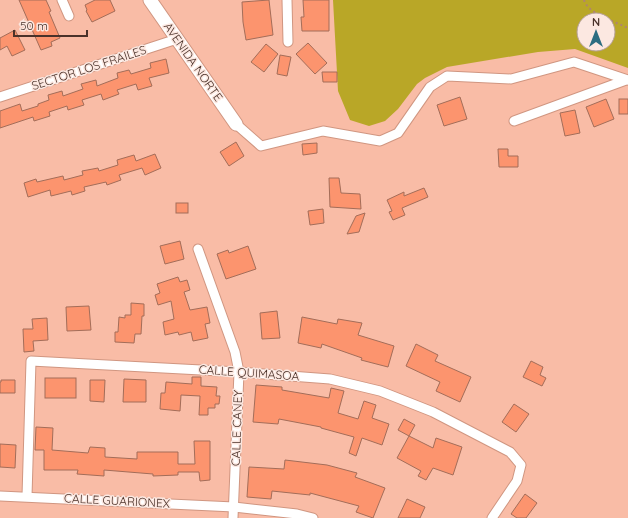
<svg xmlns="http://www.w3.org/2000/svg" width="628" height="518" font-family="Quicksand,sans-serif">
  <rect width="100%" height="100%" fill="#f9bca6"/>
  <path fill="#b9a727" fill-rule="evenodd" d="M333 0H628V68L575 49 538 52 447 67 425 78 417 84 398 109 385 121 369 126 350 120 338 91ZM584 20H608V44H584Z"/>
  <g fill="#fc946e" stroke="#a36d59">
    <polygon points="19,0 46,0 51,11 49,12 60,38 51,42 52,46 41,50"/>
    <polygon points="95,0 110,0 115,11 92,22 86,11 87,10 85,5"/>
    <polygon points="269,0 273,35 246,40 243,22 242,2"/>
    <polygon points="303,0 329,0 329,31 302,31 301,17 304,17"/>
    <polygon points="15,30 25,50 12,56 7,46 0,50 0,38"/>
    <polygon points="308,43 327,63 315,74 296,54"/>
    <polygon points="266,44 278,54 264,72 251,62"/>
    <polygon points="280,55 291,57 287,76 277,74"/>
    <polygon points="166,59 169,73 149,78 152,86 138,90 136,84 117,90 119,94 103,100 101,94 82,100 84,105 68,110 67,106 49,112 50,116 34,121 33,117 0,128 0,111 20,104 22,111 38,106 38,104 49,100 48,95 62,91 63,96 83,89 81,84 96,80 97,86 118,78 117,73 129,70 131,74 151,68 150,63"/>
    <polygon points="322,72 337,72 337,82 323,82"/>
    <polygon points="460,97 467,119 444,126 437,105"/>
    <polygon points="606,99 614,119 594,127 586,107"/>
    <rect x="619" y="99" width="9" height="15"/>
    <polygon points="575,110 580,133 565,136 560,113"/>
    <polygon points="236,142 244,156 229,166 220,152"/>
    <polygon points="317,143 317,153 303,155 302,144"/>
    <polygon points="498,149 508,149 508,156 518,156 518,167 499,167"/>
    <polygon points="155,154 161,168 145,175 142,168 119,175 121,180 107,185 106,182 84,187 85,191 72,195 71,191 51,196 50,190 28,197 24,183 36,179 37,182 63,176 64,180 83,175 82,171 98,168 99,171 118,165 117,160 134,155 136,161"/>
    <polygon points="329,178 339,178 341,193 360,194 361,209 330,207"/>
    <polygon points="424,188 428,197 402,208 405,215 393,220 389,212 392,211 387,200 404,192 404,196"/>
    <rect x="176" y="203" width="12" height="10"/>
    <polygon points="323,209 324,223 310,225 308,211"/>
    <polygon points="365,213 359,232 347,234 356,216"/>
    <polygon points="180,241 184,259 165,264 160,246"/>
    <polygon points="248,246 256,269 226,279 217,254 228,250 229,253"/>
    <polygon points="178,277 180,282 187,280 190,290 184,292 190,310 207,307 210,323 205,324 208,338 193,341 191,332 179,335 178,332 165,335 163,322 174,319 171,301 158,305 155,295 160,293 157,284"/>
    <polygon points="131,303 144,304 144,316 142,316 141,334 135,334 134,343 115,342 115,332 118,332 119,317 125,318 125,315 131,315"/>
    <polygon points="89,306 91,330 67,331 66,307"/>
    <polygon points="277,311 280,338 262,339 260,313"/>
    <polygon points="302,317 337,324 338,319 362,323 358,335 394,346 388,367 361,360 362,358 322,344 321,348 298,343"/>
    <polygon points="47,318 48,340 33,341 34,351 24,352 23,329 33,329 32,319"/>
    <polygon points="416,344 438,355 435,361 471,377 460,402 436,391 440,382 406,366"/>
    <polygon points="531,361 543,367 540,375 546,378 542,386 523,377"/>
    <polygon points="192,377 201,377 201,386 217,387 216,396 220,396 219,404 215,404 215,408 208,408 208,415 199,415 200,396 181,395 180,411 160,409 161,393 165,393 166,382 192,384"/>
    <rect x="45" y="378" width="31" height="20"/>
    <polygon points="124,379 146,380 146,402 123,402"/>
    <polygon points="1,380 15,380 15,393 0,393 0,382 1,382"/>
    <polygon points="90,380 105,380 104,402 90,401"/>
    <polygon points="256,385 282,387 282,390 329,398 331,388 344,391 338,413 358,419 364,401 376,405 372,418 389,424 382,445 362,438 356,456 349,453 354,437 321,428 321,427 279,419 278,424 253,422"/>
    <polygon points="514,404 529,414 516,432 502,422"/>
    <polygon points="404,419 415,425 409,436 398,430"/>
    <polygon points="36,427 53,428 52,450 88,453 90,447 105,448 105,457 137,459 137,452 178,452 178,464 195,464 194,441 210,441 210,480 200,481 199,472 178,472 178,475 153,476 153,474 104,470 104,476 77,474 78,470 44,470 44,450 35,450"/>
    <polygon points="409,436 433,448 436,438 462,447 453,475 433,468 426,480 418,476 421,471 397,458"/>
    <polygon points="0,444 16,445 15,468 0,467"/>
    <polygon points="285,460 327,465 357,473 355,477 385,488 373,518 356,512 359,506 310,493 310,495 272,491 271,499 247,497 249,467 284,469"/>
    <polygon points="525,494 537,503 526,518 517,518 511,514"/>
    <polygon points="407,499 425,507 420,518 398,518"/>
  </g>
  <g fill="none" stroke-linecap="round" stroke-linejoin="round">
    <g stroke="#d09681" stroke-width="11">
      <g id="street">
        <polyline points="62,0 69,16"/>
        <polyline points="287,0 288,42"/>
        <polyline points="0,97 177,39"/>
        <polyline points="514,121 626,80"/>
        <polyline points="236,124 261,146 323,131 380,141 398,133 430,87 447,76 511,79 574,62 628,80"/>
        <polyline points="198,249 235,352 239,372 233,518"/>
        <polyline points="0,496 234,507 297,514 313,518"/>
        <polyline points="27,496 31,361 239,372 330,379 380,391 433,412 510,452 521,465 517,481 492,518"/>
      </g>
    </g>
    <g stroke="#d09681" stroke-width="15">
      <polyline id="secondary" points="150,0 236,124"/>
    </g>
    <path stroke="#b08272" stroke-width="2" stroke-dasharray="2 3" stroke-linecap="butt" d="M584 0C588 14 616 22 628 28"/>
    <use href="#street" stroke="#fff" stroke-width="9"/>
    <use href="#secondary" stroke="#fff" stroke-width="13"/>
  </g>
  <g text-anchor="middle" stroke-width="3" stroke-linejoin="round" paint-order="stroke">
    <g font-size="12" fill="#4a322a" stroke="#fce8e1">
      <text transform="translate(193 62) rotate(55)" y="4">AVENIDA NORTE</text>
      <text transform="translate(89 68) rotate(-18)" y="4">SECTOR LOS FRAILES</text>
      <text transform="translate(249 373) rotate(4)" y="4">CALLE QUIMASOA</text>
      <text transform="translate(237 428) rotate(-88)" y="4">CALLE CANEY</text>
      <text transform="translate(117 501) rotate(3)" y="4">CALLE GUARIONEX</text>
    </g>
  </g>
  <g transform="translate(596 32)"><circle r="19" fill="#fce8e1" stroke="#b59f98"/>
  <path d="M0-3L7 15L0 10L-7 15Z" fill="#2c6d81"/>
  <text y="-6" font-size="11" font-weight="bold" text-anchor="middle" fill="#4a322a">N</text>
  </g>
  <path d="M14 30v6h73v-6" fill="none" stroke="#4a322a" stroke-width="2"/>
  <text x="20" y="30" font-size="12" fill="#4a322a" stroke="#fce8e1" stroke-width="3" paint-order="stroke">50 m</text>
</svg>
